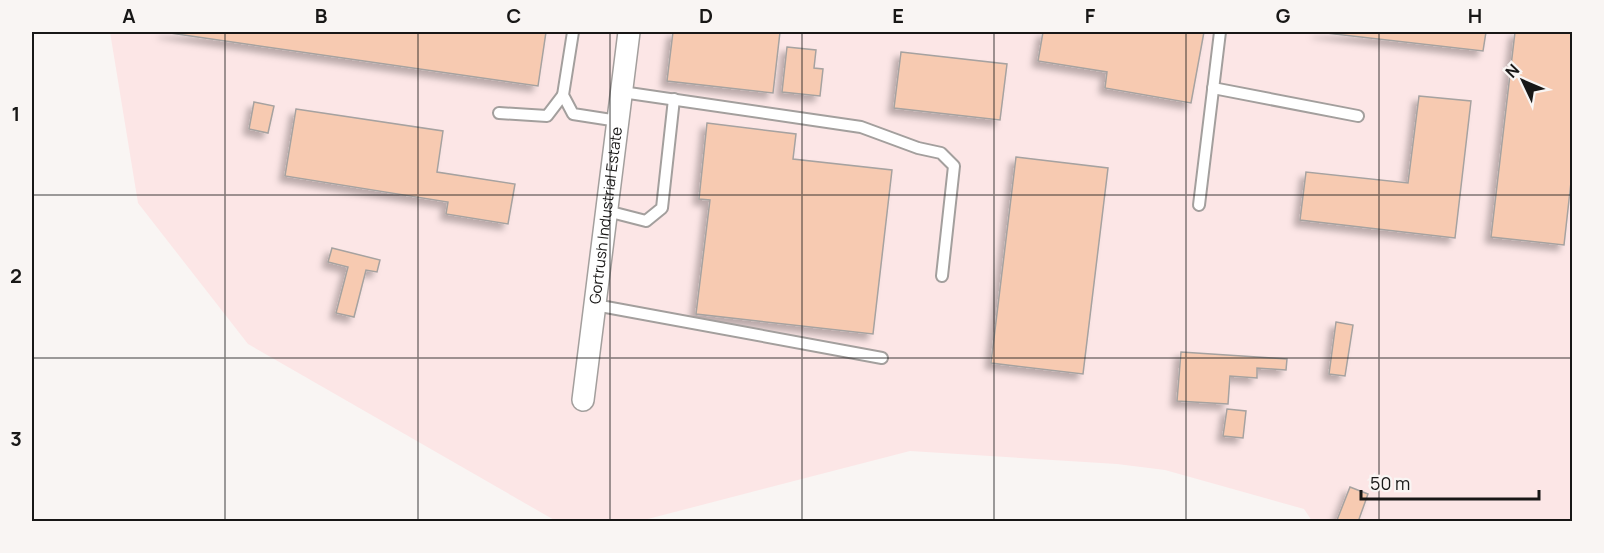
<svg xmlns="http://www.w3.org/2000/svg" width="1604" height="553" font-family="Manrope,sans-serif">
  <defs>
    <filter id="shadow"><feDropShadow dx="-5.5" dy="5.5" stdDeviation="3" flood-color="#0004"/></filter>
  </defs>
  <rect width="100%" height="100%" fill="#f9f5f3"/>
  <polygon fill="#fce6e6" points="110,32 1572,32 1572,521 1312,521 1304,509 1165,470 1117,464 910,451 640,521 556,521 248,344 138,203"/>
  <g fill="#f7cab1" stroke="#a6a2a0" stroke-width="1.5" filter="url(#shadow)">
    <polygon points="163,32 546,32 538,86"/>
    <polygon points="673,32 780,32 773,93 667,81"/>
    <polygon points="1043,32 1204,32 1191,103 1105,88 1107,72 1038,61"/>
    <polygon points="1317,32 1486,32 1483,51"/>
    <polygon points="1515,32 1572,32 1572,173 1564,245 1491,237"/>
    <polygon points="787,47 816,50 814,68 823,69 820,96 782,92"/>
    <polygon points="901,52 1007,64 1000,120 894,108"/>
    <polygon points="1419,96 1471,101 1455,238 1300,220 1306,172 1408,183"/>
    <polygon points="254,102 274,106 268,133 249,129"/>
    <polygon points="296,109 443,131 437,172 515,184 508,224 446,214 448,202 285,176"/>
    <polygon points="707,123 796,134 793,159 892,170 873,334 696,314 710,200 699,199"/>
    <polygon points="1016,157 1108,168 1083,374 991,363"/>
    <polygon points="332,248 380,260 377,272 366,270 354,317 336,313 348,267 328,262"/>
    <polygon points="1336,322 1353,325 1345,376 1329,374"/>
    <polygon points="1181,352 1287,359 1286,370 1257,368 1257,378 1230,376 1228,404 1177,401"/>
    <polygon points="1227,409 1246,411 1243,438 1223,436"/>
    <polygon points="1350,487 1368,494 1358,522 1337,520"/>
  </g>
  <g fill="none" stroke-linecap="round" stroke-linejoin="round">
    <g stroke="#a39f9d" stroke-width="14">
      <g id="service">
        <polyline points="573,32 563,95 573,114 618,121"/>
        <polyline points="1213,88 1358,116"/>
        <polyline points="622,92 861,127 918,148 941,153 954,166 942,276"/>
        <polyline points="499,113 547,116 563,95"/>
        <polyline points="1199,205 1220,32"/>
        <polyline points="607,211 646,221 662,208 674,99"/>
        <polyline points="595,305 882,358"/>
      </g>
    </g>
    <g stroke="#a39f9d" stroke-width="24">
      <g id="minor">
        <path id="s1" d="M583 400 629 32"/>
      </g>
    </g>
    <use href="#service" stroke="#fff" stroke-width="10"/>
    <use href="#minor" stroke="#fff" stroke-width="21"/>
  </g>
  <path fill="none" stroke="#181716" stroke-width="1.5" stroke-opacity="0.55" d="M225 32V522M418 32V522M610 32V522M802 32V522M994 32V522M1186 32V522M1379 32V522M32 195H1572M32 358H1572"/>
  <g text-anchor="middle" stroke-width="4.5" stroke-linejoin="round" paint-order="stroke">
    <g font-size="15" fill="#181716" stroke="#f9f5f3">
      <text dy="5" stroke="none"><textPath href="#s1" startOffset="186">Gortrush Industrial Estate</textPath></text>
    </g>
  </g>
  <rect width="1604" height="553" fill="none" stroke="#f9f5f3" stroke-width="66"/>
  <g transform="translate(1523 81) rotate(314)" stroke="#f9f5f3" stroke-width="4.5" paint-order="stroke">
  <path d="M0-4.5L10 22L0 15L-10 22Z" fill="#181716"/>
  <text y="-9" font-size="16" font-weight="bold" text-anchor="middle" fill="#181716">N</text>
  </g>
  <path d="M1361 490v9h178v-9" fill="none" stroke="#181716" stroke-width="3"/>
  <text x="1370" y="490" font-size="18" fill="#181716" stroke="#f9f5f3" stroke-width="4.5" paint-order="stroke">50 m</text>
  <rect x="33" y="33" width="1538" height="487" fill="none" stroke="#181716" stroke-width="2"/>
  <g font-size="20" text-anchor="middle" font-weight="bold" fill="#181716">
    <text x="129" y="23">A</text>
    <text x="321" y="23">B</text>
    <text x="514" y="23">C</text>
    <text x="706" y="23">D</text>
    <text x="898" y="23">E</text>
    <text x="1090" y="23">F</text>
    <text x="1283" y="23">G</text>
    <text x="1475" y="23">H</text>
    <text x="16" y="121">1</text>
    <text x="16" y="283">2</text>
    <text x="16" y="446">3</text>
  </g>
</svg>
